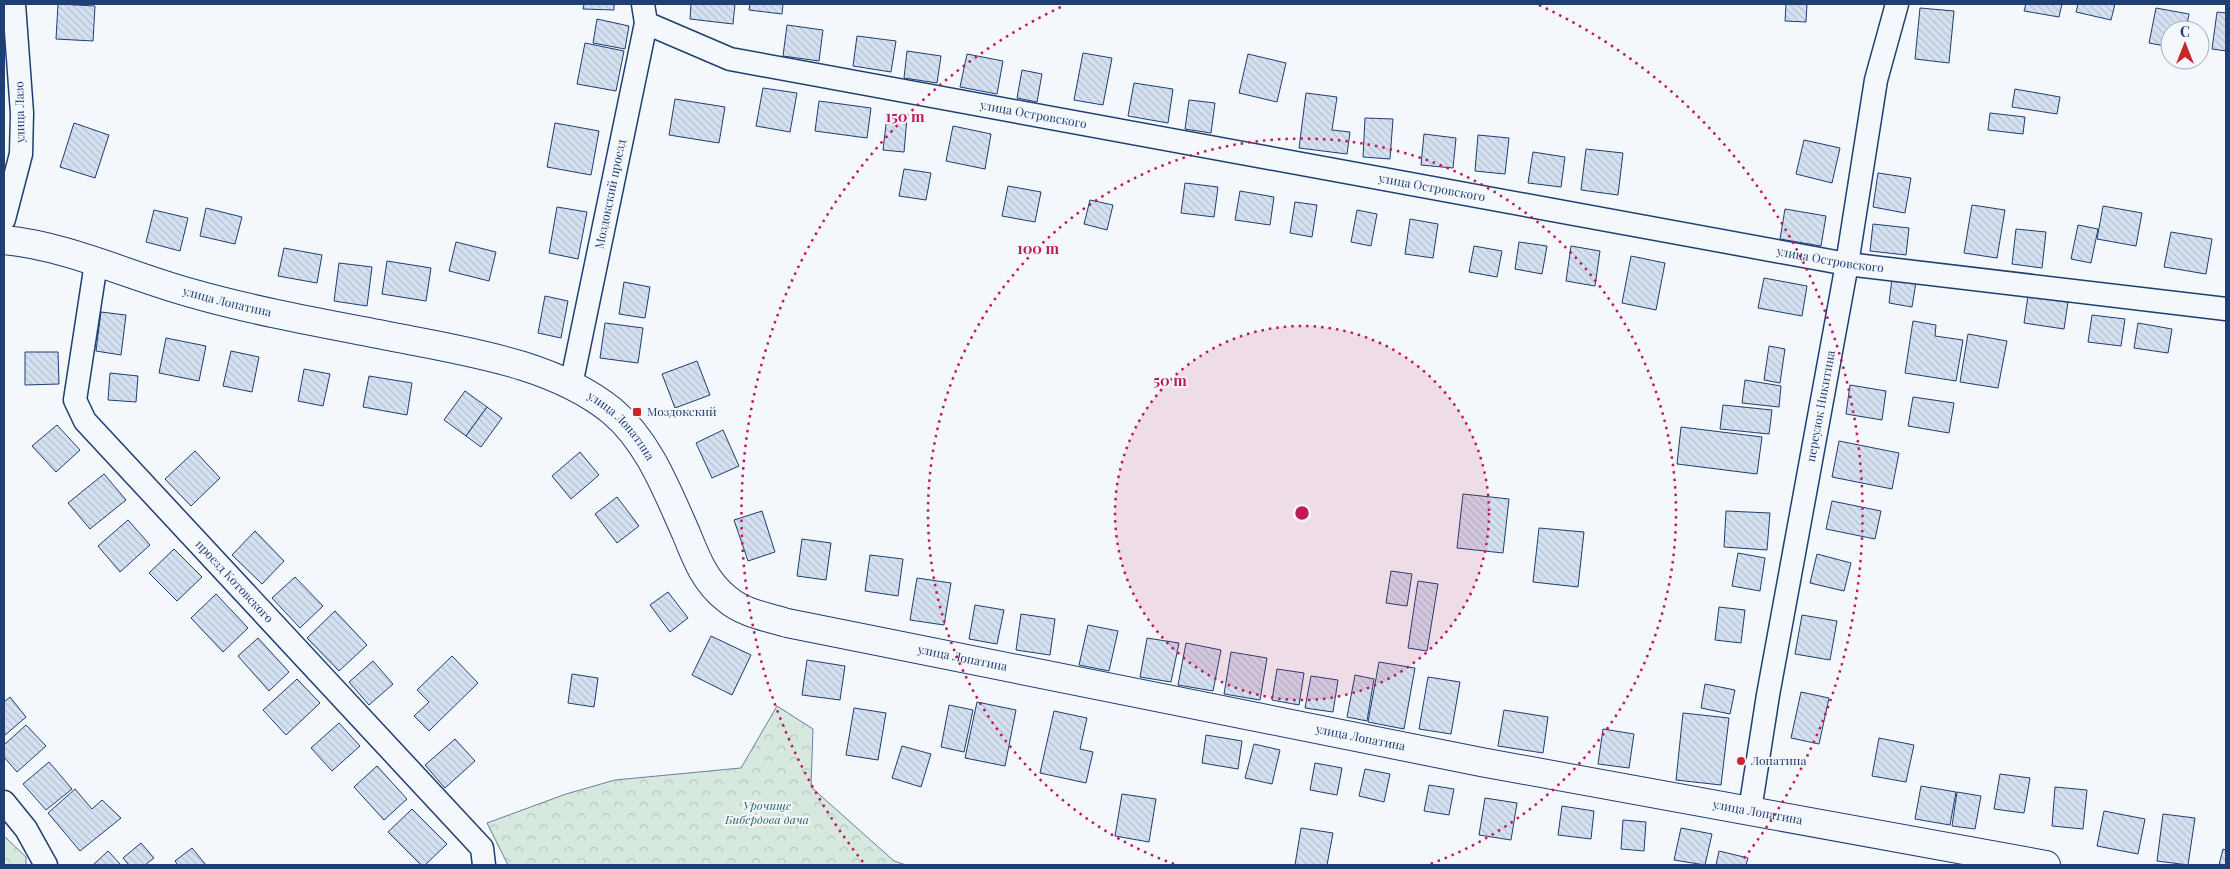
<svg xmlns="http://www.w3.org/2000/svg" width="2230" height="869" font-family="'Playfair Display',serif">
  <defs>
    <pattern id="forest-crowns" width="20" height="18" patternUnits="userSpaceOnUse" patternTransform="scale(1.25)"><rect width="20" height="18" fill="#d7e8df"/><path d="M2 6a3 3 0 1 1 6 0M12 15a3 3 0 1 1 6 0" fill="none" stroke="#b8c8c3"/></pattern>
    <pattern id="building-back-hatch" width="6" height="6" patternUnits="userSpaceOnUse" patternTransform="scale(1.25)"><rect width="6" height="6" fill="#d5e0f0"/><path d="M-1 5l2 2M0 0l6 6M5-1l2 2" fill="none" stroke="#b6c1d1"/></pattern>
  </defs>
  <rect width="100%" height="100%" fill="#f4f7fb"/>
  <g fill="url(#forest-crowns)" stroke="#687fa3">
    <polygon points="777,706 813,729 811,787 894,861 906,865 508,865 487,823 566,794 615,780 741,768"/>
    <polygon points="4,836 26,857 26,865 4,865"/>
  </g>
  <g fill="url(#building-back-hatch)" stroke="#1d3f73">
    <polygon points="58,4 95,6 93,41 56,39"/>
    <polygon points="584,4 614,4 614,10 583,9"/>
    <polygon points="691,4 735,4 733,24 690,19"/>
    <polygon points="750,4 783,4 782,14 749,10"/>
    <polygon points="1786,4 1807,4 1806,22 1785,21"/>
    <polygon points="2026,4 2062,4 2059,17 2024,11"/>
    <polygon points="2078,4 2115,4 2111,20 2076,12"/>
    <polygon points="1920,8 1954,11 1949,63 1915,59"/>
    <polygon points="2156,8 2189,14 2186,30 2170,30 2170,47 2149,43"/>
    <polygon points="2217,12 2226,13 2226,51 2212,49"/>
    <polygon points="597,19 629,26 625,49 593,43"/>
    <polygon points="787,25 823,30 819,61 783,56"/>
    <polygon points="857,36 896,41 891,72 853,66"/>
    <polygon points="585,43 624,51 616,91 577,84"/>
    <polygon points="907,51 941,56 937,83 904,78"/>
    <polygon points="1083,53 1112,58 1103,105 1074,100"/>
    <polygon points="967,54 1003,61 997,94 960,87"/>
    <polygon points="1248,54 1286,63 1277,102 1239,93"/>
    <polygon points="1022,70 1042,74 1037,102 1017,98"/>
    <polygon points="1134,83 1173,89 1168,123 1128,116"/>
    <polygon points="763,88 797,93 790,132 756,126"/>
    <polygon points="2015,89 2060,97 2057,114 2012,107"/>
    <polygon points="1306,93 1337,97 1332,130 1350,132 1347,154 1299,148"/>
    <polygon points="675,99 725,107 719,143 669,135"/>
    <polygon points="1189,100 1215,103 1211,133 1185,129"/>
    <polygon points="819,101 871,108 867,138 815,131"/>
    <polygon points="1990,113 2025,117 2023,134 1988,130"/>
    <polygon points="887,116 907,118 904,152 883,150"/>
    <polygon points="1365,118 1393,119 1390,159 1363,157"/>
    <polygon points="74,123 109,135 95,178 60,167"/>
    <polygon points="555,123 599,131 591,175 547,167"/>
    <polygon points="953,126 991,134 985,169 946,161"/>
    <polygon points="1424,134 1456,138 1453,168 1421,165"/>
    <polygon points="1478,135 1509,138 1505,174 1475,171"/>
    <polygon points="1804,140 1840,148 1832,183 1796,174"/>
    <polygon points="1586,149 1623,153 1618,195 1581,190"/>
    <polygon points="1533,152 1565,157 1561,187 1528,183"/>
    <polygon points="904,169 931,173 926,200 899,196"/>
    <polygon points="1878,173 1911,178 1905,213 1873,207"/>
    <polygon points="1185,183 1218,187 1214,217 1181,213"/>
    <polygon points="1008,186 1041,192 1035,222 1002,216"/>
    <polygon points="1240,191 1274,197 1270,225 1235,220"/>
    <polygon points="1090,200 1113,205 1107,230 1084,224"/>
    <polygon points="1295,202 1317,205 1312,237 1290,233"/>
    <polygon points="1972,205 2005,210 1997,258 1964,253"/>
    <polygon points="2103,206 2142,213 2136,246 2097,239"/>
    <polygon points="557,207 587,212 578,259 549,253"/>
    <polygon points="206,208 242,217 235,244 200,236"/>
    <polygon points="1785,209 1826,216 1821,246 1780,239"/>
    <polygon points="154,210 188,218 180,251 146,242"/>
    <polygon points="1357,210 1377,214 1371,246 1351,242"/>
    <polygon points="1410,219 1438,224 1433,258 1405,254"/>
    <polygon points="1873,224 1909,228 1906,255 1870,251"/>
    <polygon points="2078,225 2098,229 2091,263 2071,259"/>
    <polygon points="2016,229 2046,232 2042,268 2012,264"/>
    <polygon points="2171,232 2212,239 2206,274 2164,267"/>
    <polygon points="456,242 496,252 489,281 449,271"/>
    <polygon points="1519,242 1547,246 1542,274 1515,269"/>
    <polygon points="1474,246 1502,251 1497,277 1469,272"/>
    <polygon points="1571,246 1600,251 1595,286 1566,281"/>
    <polygon points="284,248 322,255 317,283 278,276"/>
    <polygon points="1631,256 1665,263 1656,310 1622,303"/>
    <polygon points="387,261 431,268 426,301 382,294"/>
    <polygon points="339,263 372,267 367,306 334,301"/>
    <polygon points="1764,278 1807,286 1802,316 1758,308"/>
    <polygon points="1892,279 1916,282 1912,307 1889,303"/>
    <polygon points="624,282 650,287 645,318 619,314"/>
    <polygon points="545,296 568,301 561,338 538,333"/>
    <polygon points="2028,296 2068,302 2064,329 2024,323"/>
    <polygon points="101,312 126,315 121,355 96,351"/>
    <polygon points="2092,315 2125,319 2121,346 2088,342"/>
    <polygon points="1913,321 1936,325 1935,336 1963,340 1956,381 1905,373"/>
    <polygon points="605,323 643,328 638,363 600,358"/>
    <polygon points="2138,323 2172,329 2168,353 2134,348"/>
    <polygon points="1968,334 2007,341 1998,388 1960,382"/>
    <polygon points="166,338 206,346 199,381 159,373"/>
    <polygon points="1769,346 1785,349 1780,383 1764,380"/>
    <polygon points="231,351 259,357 252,392 223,386"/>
    <polygon points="25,352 58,352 59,384 25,385"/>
    <polygon points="697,361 710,395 675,408 662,374"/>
    <polygon points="304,369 330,374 323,406 298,401"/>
    <polygon points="110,373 138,376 136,402 108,400"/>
    <polygon points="369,376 412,383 407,415 363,407"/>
    <polygon points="1745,380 1781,386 1779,407 1742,403"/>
    <polygon points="1850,385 1886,391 1882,420 1846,414"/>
    <polygon points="465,391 487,407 466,436 444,420"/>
    <polygon points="1913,397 1954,403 1949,433 1908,426"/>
    <polygon points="1723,405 1772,410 1769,434 1720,429"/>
    <polygon points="487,407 502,418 481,447 466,436"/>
    <polygon points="57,425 80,450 56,472 32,446"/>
    <polygon points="1681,427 1762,437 1757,474 1677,464"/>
    <polygon points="723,430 739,466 712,478 696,443"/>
    <polygon points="1839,441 1899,453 1892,489 1832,477"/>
    <polygon points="195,451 220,478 191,506 165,479"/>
    <polygon points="580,452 599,475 571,499 552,476"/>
    <polygon points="104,474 126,500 90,529 68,503"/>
    <polygon points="1463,494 1509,499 1503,553 1457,548"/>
    <polygon points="617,497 639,526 617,543 595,514"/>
    <polygon points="1832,501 1881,511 1875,539 1826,529"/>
    <polygon points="762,511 775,552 748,561 734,520"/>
    <polygon points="1726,511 1770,513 1767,550 1724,547"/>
    <polygon points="128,520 150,545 120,572 98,546"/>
    <polygon points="1539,528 1584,532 1578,587 1533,582"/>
    <polygon points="255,531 284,561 262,584 232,555"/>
    <polygon points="802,539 831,543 826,580 797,576"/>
    <polygon points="174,549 202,577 177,601 149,573"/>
    <polygon points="1738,553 1765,558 1760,591 1732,586"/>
    <polygon points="1817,554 1851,563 1844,591 1810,583"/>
    <polygon points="870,555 903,559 898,596 865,591"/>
    <polygon points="1391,571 1412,574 1407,606 1386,603"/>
    <polygon points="295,577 323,606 300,628 272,598"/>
    <polygon points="917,578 951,583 944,625 910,620"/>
    <polygon points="1418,581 1438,584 1427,651 1408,648"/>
    <polygon points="668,592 688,618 670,632 650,605"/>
    <polygon points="216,594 248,628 223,652 191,618"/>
    <polygon points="975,605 1004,610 997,644 969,639"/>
    <polygon points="1719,607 1745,610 1741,643 1715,640"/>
    <polygon points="335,611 367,645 339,671 307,638"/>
    <polygon points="1021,614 1055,619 1050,655 1016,650"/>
    <polygon points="1802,615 1837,621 1830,660 1795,654"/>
    <polygon points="1088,625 1118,631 1109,671 1079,665"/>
    <polygon points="711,636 751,655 732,695 692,675"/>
    <polygon points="258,638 289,672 269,691 238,656"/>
    <polygon points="1147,638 1179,643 1171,682 1140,677"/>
    <polygon points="1186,643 1221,650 1213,691 1178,685"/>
    <polygon points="1231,652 1267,658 1260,700 1224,694"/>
    <polygon points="452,656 478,683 429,731 414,716 429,702 417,690"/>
    <polygon points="807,660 845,666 840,700 802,695"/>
    <polygon points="373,661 393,684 369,705 349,682"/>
    <polygon points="1379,662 1415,668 1404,729 1368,722"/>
    <polygon points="1277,669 1304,673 1299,705 1272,700"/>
    <polygon points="572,674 598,678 594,707 568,703"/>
    <polygon points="1355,675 1374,679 1367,721 1347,717"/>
    <polygon points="1311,676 1338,680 1333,712 1305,708"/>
    <polygon points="1428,677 1460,682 1451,734 1419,729"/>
    <polygon points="297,679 320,703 286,735 263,710"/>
    <polygon points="1705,684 1735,690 1730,714 1701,708"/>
    <polygon points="1801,692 1829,698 1819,744 1791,738"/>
    <polygon points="10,697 26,717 4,736 4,702"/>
    <polygon points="977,702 1016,710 1005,766 965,758"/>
    <polygon points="949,705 973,710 964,752 941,747"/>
    <polygon points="854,708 886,713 878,760 846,755"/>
    <polygon points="1504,710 1548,717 1543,753 1498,746"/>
    <polygon points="1054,711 1087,718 1080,749 1093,752 1086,783 1040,773"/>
    <polygon points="1683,713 1729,718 1721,785 1676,780"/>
    <polygon points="339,723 360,746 332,771 311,748"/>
    <polygon points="26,725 46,746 17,772 4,757 4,745"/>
    <polygon points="1603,729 1634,734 1629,768 1598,764"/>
    <polygon points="1206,735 1242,741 1238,769 1202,763"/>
    <polygon points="1879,738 1914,745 1906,782 1872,776"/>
    <polygon points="455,739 475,761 445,788 425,765"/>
    <polygon points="1254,744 1280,750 1272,784 1245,778"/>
    <polygon points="902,746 931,754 921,787 892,778"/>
    <polygon points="49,762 72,789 46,810 23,784"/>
    <polygon points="1315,763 1342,768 1337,795 1310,790"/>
    <polygon points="377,766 407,799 384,820 354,787"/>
    <polygon points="1365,769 1390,774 1384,802 1359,796"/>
    <polygon points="2000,774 2030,778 2024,813 1994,809"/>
    <polygon points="1429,785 1454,789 1449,815 1424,811"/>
    <polygon points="1921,786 1956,792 1950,825 1915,819"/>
    <polygon points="2055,787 2087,790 2083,829 2052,826"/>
    <polygon points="75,789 92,809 102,800 121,818 80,851 48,813"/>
    <polygon points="1957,792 1981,796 1975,829 1952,826"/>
    <polygon points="1122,794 1156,799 1149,842 1115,836"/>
    <polygon points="1485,798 1517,803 1511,840 1479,835"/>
    <polygon points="1562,806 1594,811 1591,839 1558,835"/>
    <polygon points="412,809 447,844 425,865 421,865 388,832"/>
    <polygon points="2104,811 2145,819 2138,854 2097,846"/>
    <polygon points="2163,814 2195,818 2188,865 2157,861"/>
    <polygon points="1623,820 1646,822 1644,851 1621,849"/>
    <polygon points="1301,828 1333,833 1327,865 1295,865"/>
    <polygon points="1681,828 1712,834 1705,865 1674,860"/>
    <polygon points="141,843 154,858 145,865 129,865 123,858"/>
    <polygon points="192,848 206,865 178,865 175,861"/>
    <polygon points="2223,849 2226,850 2226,865 2219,865"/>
    <polygon points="108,851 121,865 93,865"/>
    <polygon points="1719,851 1748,858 1746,865 1716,865"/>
  </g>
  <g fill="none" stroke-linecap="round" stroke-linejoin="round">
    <g stroke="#1d3f73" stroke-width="25">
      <g id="minor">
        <path id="s1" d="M646 23 730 59 1847 264 2226 309"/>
        <polyline points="4,219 21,154 22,113 14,4"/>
        <path id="s2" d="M96 263 75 400 85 421 482 848 484 865"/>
        <path id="s3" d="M571 385 646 23 643 4"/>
        <polyline points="4,802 26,829 46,865"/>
        <path id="s4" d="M1750 810 1768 695 1847 264 1876 80 1897 4"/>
      </g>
    </g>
    <g stroke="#1d3f73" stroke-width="30">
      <g id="tertiary">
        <path id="s5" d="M4 240C68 246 129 276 191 293 261 313 333 325 404 339 474 353 555 365 612 411 649 442 667 491 686 533 696 558 705 582 727 599 743 613 767 617 787 623L1481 762 2046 865"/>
      </g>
    </g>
    <use href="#minor" stroke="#f4f7fb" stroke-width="22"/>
    <use href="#tertiary" stroke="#f4f7fb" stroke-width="28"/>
  </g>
  <circle cx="1302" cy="513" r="187" fill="#c2185b" fill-opacity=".12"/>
  <g fill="none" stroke="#c2185b" stroke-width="2.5" stroke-dasharray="2.5 5">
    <circle cx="1302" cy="513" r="187"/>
    <path d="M1174 864A374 374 0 1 1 1430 864"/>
    <path d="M863 862A561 561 0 0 1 1065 5M1539 5A561 561 0 0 1 1741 862"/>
  </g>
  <g fill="#c62828" stroke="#f4f7fb" stroke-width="2">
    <rect x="632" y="407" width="10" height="10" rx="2.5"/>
    <circle cx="1741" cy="761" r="5"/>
  </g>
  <g text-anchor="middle" stroke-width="4" stroke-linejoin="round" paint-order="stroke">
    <g font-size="12" fill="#1d3f73" stroke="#f4f7fb">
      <text transform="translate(20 112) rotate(-91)" y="4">улица Лазо</text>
      <text dy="4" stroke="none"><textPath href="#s1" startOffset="400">улица Островского</textPath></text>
      <text dy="4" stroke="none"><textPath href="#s1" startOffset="805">улица Островского</textPath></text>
      <text dy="4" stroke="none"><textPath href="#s3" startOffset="195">Моздокский проезд</textPath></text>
      <text dy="4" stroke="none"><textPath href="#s1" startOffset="1210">улица Островского</textPath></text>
      <text dy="4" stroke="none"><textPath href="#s5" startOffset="232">улица Лопатина</textPath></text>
      <text dy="4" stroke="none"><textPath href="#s4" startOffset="410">переулок Никитина</textPath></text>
      <text dy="4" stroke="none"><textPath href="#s5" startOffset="652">улица Лопатина</textPath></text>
      <text dy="4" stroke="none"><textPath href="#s2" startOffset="381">проезд Котовского</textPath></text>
      <text dy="4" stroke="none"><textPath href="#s5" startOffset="1102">улица Лопатина</textPath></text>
      <text dy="4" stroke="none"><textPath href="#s5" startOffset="1508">улица Лопатина</textPath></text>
      <text dy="4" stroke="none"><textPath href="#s5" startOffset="1912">улица Лопатина</textPath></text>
    </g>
    <g font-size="12" fill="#1d3f73" stroke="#f4f7fb" text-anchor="start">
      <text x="647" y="416">Моздокский</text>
      <text x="1751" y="765">Лопатина</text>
    </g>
    <g font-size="12" font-style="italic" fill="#2c6c60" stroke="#f4f7fb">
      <text x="767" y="810">Урочище<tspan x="767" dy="14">Бибердова дача</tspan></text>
    </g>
  </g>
  <circle cx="1302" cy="513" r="8" fill="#c2185b" stroke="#f4f7fb" stroke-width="2.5"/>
  <g font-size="15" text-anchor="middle" font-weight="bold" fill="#c2185b" stroke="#f4f7fb" stroke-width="4" stroke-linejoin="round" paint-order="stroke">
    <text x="905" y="122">150 m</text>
    <text x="1038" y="254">100 m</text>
    <text x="1170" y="386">50 m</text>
  </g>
  <rect width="2230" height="869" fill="none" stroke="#1d3f73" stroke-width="10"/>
  <g transform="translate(2185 45)"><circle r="24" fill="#f4f7fb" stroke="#9eadc5"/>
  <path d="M0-4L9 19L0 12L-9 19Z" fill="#c62828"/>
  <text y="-8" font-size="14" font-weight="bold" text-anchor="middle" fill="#1d3f73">С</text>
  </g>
</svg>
